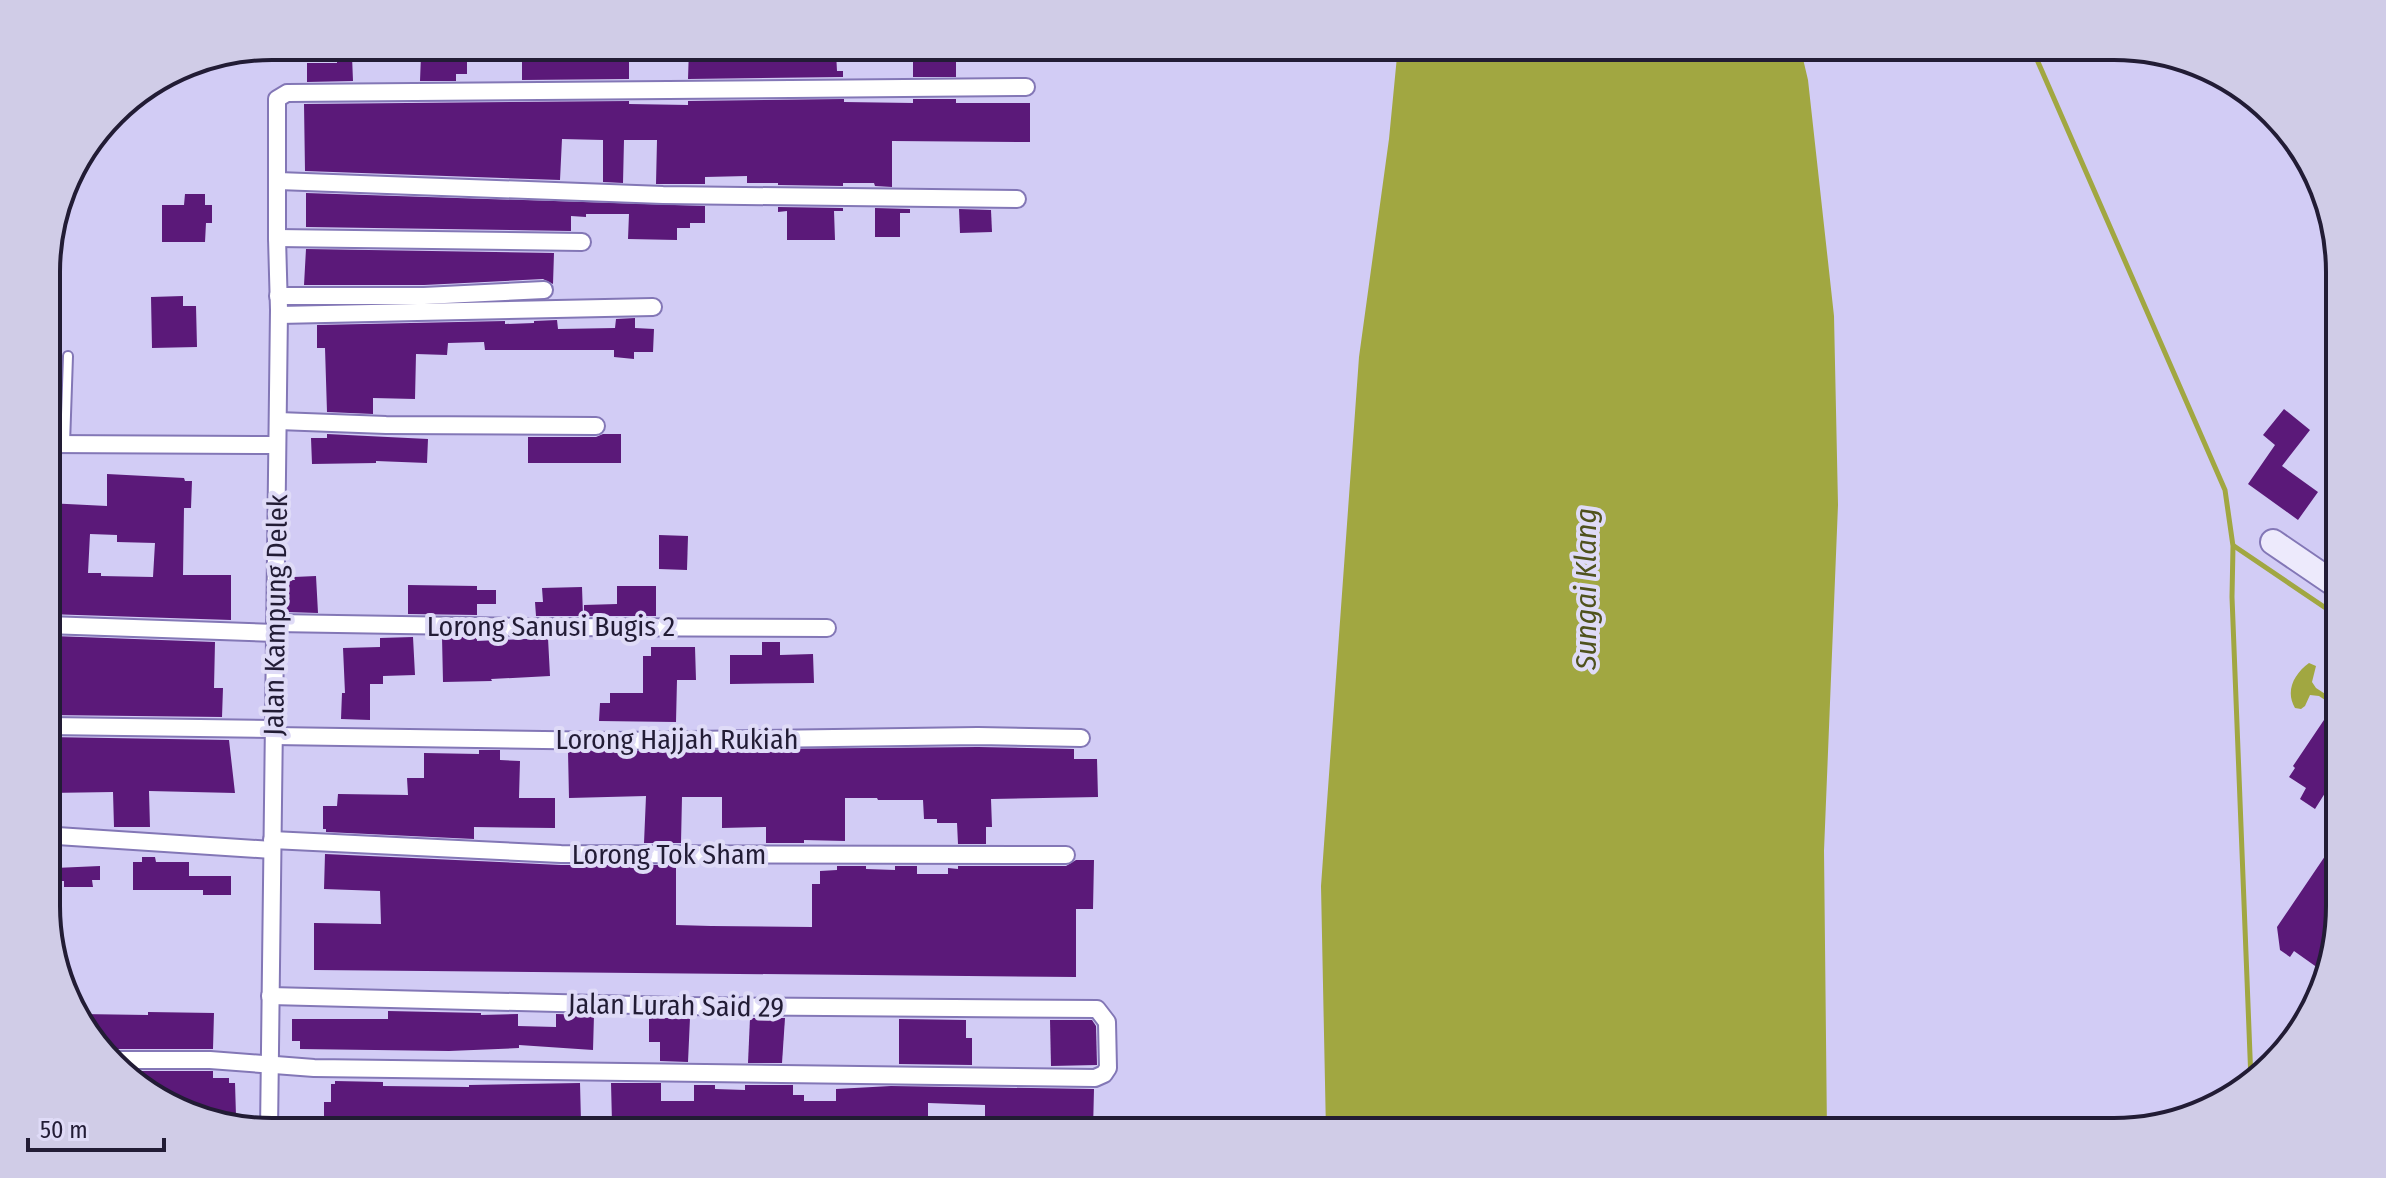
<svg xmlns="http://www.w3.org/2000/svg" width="2386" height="1178" font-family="'Fira Sans Condensed',sans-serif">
  <rect width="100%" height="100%" fill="#d2ccf5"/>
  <g fill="#a1a741">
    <polygon points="1398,46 1800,46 1808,80 1834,316 1838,505 1824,851 1827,1132 1326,1132 1321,886 1359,357 1389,139"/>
    <path d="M2309 663 2316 666 2312 682 2316 688 2333 699 2334 702 2331 704 2319 696 2310 695 2305 706 2301 709 2295 708C2285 691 2294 674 2309 663Z"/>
  </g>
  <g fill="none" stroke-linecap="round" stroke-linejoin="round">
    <g stroke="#a1a741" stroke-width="5">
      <polyline points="2031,46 2225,490 2233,546 2232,597 2251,1081"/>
      <polyline points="2234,546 2339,617"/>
    </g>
  </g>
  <g fill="#5b1979" fill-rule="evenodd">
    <polygon points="735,46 822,47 823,52 836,52 837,71 843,71 843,77 688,79 689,48 735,49"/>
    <polygon points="913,46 940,46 940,51 956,51 956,77 913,77"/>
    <polygon points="522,53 566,53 566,59 629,60 629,79 522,80"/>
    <polygon points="421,55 467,56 467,74 456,74 456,81 420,81"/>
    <polygon points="337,56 352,56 353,81 307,82 307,63 337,63"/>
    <polygon points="844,99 844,102 913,103 913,99 956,99 956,103 1030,103 1030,142 892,141 892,187 875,186 874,183 843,183 843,186 778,185 778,183 747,183 747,176 705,177 705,184 656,184 657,140 624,140 623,183 603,182 603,140 562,139 560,180 305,171 304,104 629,101 629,104 688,105 688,101"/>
    <polygon points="306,193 705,206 705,223 690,223 690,228 677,228 677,240 628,239 629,214 586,214 586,217 571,216 571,231 306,227"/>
    <polygon points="185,194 205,194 205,205 212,205 212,223 206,223 205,242 162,242 162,205 184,205"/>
    <polygon points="778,207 843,208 843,211 834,211 835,240 787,240 787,211 778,212"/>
    <polygon points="875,208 910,209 910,213 900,213 900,237 875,237"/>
    <polygon points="959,209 991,210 992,232 960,233"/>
    <polygon points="306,249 554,253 553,284 543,279 424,285 304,285"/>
    <polygon points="183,296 183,306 196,306 197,347 152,348 151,297"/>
    <polygon points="635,318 635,328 654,329 653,352 634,352 634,359 614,357 614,350 485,350 484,342 448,343 447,355 416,354 415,399 373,398 373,414 327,412 325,348 317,348 317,325 505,321 505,324 534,323 534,321 557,320 558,329 615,328 616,319"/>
    <polygon points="2284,409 2310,430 2282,466 2318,492 2298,520 2248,484 2275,445 2263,435"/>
    <polygon points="327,434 428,439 427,463 376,461 376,463 312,464 311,438 327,438"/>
    <polygon points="603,434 621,434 621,463 528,463 528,437 596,437"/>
    <path d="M107 474 184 478 185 481H192L191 508H184L183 575H231V620L47 614V503L107 506ZM90 534 117 535V542L155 543 153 577 101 576V573H88Z"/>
    <polygon points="659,535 688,536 687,570 659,569"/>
    <polygon points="316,576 318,613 286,612 287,580 295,580 294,577"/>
    <polygon points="408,585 477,586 477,590 496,590 496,604 477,604 477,615 408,614"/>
    <polygon points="617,586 656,586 656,616 584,616 584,605 617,604"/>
    <polygon points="582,587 583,616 536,616 535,602 543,602 542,588"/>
    <polygon points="54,636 215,642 214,688 223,688 222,717 48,715 47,685 54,685"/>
    <polygon points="413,637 415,675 383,676 383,684 370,684 370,720 341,719 342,693 345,693 343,648 380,647 380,638"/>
    <polygon points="442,637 477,637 477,641 548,638 550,676 491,679 492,681 443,682"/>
    <polygon points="762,642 780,642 780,655 813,654 814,683 730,684 730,655 762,655"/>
    <polygon points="651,647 695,647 696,680 677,680 676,722 599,721 600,703 610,703 610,693 643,693 643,656 651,656"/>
    <polygon points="2328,714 2339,722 2340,787 2332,782 2315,809 2300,799 2306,788 2289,777 2295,768 2293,766"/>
    <polygon points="48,737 229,740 235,793 149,791 150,827 114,827 113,792 48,793"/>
    <polygon points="978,747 1074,749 1074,759 1097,759 1098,797 991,799 992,827 986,827 986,844 958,844 957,823 937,823 937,819 924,819 923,800 878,800 877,798 845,798 845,841 804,840 804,843 766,843 766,827 722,828 722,797 682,797 681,843 644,843 646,796 569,798 568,751"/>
    <polygon points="479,750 500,750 500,760 520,761 519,798 555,798 555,828 474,827 474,839 326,832 326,829 323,829 323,806 337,806 338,794 408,795 407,778 424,778 424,753 479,754"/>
    <polygon points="2340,834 2340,907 2325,973 2294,951 2290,957 2280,950 2277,927"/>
    <polygon points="325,854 561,865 676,865 676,925 711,926 812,927 812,884 820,884 820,871 837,870 837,866 866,866 866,869 895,870 895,866 917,866 917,874 948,874 948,868 958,869 958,866 1066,866 1076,860 1094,860 1093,909 1076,909 1076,977 314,970 314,923 381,924 380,891 324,889"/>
    <polygon points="142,857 155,857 156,862 189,862 189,876 231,876 231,895 203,895 203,890 133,890 133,862 142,862"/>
    <polygon points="100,866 100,880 92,880 93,887 64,887 64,881 55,881 55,868"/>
    <polygon points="388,1011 481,1013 481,1015 518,1014 518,1026 556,1027 556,1014 594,1015 593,1050 519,1045 519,1048 449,1051 300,1049 300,1041 292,1041 292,1019 388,1019"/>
    <polygon points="148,1012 214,1013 213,1049 113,1049 104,1053 92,1043 80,1014 148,1015"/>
    <polygon points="649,1018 690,1018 688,1062 660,1061 660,1042 649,1042"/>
    <polygon points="750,1018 785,1018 782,1063 748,1063"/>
    <polygon points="899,1019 966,1020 966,1038 972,1038 972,1065 899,1064"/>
    <polygon points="1050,1020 1092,1020 1096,1026 1097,1065 1051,1066"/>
    <polygon points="126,1071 213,1071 213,1078 229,1078 229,1083 235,1083 236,1116 204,1116 172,1109"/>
    <polygon points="335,1081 383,1082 383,1086 469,1087 469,1085 580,1083 581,1122 508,1121 508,1132 324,1132 324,1102 331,1102 331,1084 335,1084"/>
    <polygon points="611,1083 661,1083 661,1101 694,1101 694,1085 715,1085 715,1089 745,1090 745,1085 793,1085 793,1095 804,1095 804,1101 836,1101 836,1089 891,1086 1094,1089 1093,1130 985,1126 985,1105 928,1103 928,1125 826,1125 776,1122 775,1117 715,1117 715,1123 612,1123"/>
  </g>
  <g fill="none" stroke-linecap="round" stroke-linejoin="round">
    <g stroke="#8377b6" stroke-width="12">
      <polyline id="lane" points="65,444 68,356"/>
    </g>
    <g stroke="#8377b6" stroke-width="20">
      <g id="street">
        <polyline points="278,181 663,195 1017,199"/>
        <polyline points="277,238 582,242"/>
        <polyline points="278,296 424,296 544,290"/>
        <polyline points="279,315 653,307"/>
        <polyline points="278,421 386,425 596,426"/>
        <polyline points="47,444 277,445"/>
        <polyline points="275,623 531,627 827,628"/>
        <polyline points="47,625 275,633"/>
        <polyline points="48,726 274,729"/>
        <polyline points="274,736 614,741 978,736 1081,738"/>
        <polyline points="57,836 272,850"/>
        <polyline points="272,840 561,854 1066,855"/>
        <polyline points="113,1060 210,1060 314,1068 1095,1078 1104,1074 1108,1068 1107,1022 1097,1009 676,1006 270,996"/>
        <polyline points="269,1131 279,310 277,238 277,99 287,93 1026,87"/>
      </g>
    </g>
    <g stroke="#8377b6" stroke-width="28">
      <polyline id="secondary" points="2273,542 2339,587"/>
    </g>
    <use href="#lane" stroke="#fff" stroke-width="8"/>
    <use href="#street" stroke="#fff" stroke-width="16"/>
    <use href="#secondary" stroke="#edeafc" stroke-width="24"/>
  </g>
  <g text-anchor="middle" stroke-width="8" stroke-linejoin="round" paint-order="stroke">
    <g font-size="28" fill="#221c35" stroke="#dfdbf7">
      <text transform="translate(275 615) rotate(-89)" y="10">Jalan Kampung Delek</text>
      <text x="551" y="636">Lorong Sanusi Bugis 2</text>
      <text x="677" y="749">Lorong Hajjah Rukiah</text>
      <text x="669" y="864">Lorong Tok Sham</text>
      <text transform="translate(676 1005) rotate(1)" y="10">Jalan Lurah Said 29</text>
    </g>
    <g font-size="30" font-style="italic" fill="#4f521d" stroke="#dfdbf7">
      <text transform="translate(1586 589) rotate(-90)" y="10">Sungai Klang</text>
    </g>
  </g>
  <path d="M0 0H2386V1178H0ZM272 60H2114A212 212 0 0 1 2326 272V906A212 212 0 0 1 2114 1118H272A212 212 0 0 1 60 906V272A212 212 0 0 1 272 60Z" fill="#d0cce7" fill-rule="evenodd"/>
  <path fill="none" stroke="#221c35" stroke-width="4" d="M272 60H2114A212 212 0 0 1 2326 272V906A212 212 0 0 1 2114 1118H272A212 212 0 0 1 60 906V272A212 212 0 0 1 272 60Z"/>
  <path d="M28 1138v12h136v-12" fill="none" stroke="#221c35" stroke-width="4"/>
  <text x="40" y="1138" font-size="24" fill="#221c35" stroke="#dfdbf7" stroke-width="6" paint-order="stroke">50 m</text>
</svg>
